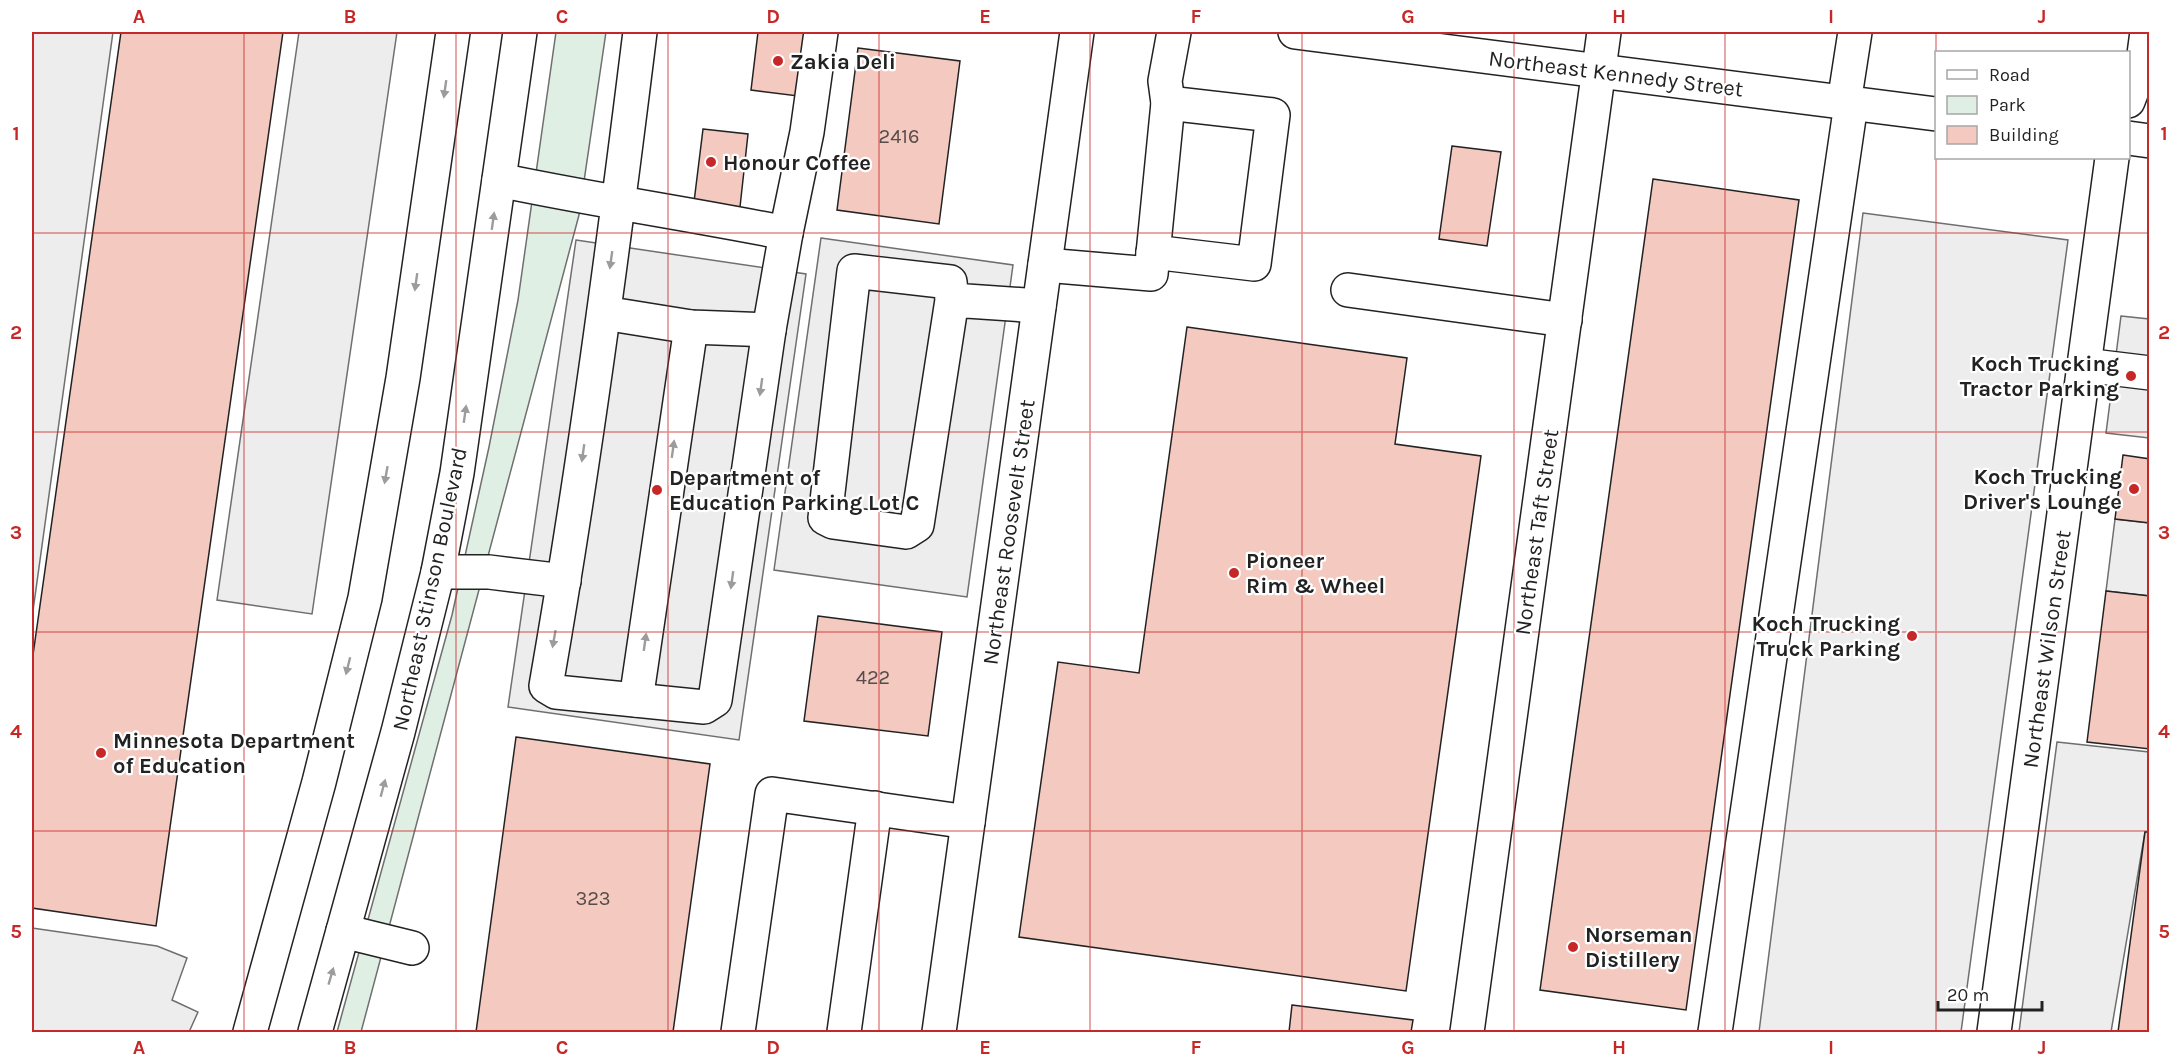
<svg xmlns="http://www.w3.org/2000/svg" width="2181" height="1064" font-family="Karla,sans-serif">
  <rect width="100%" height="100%" fill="#fff"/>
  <polygon fill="#e0efe3" stroke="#6f6f6f" stroke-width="1.5" points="556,32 606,32 579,215 361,1032 337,1032 452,615 489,447 518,300"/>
  <g fill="#ededed" stroke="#6f6f6f" stroke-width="1.5">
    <polygon points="32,32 113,32 32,618"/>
    <polygon points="299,32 397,32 312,614 217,600"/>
    <polygon points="1863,213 2068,240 1961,1032 1759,1032"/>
    <polygon points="821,238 1013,265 967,597 774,570"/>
    <polygon points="576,240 806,274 739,740 508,707"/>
    <polygon points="2121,316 2149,319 2149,438 2106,433"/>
    <polygon points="2115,519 2149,523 2149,596 2106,591"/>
    <polygon points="2057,742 2149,752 2149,832 2145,832 2111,1032 2019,1032"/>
    <polygon points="32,928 157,946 187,958 172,1000 198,1012 189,1032 32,1032"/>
  </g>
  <g fill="#f3c9c0" stroke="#222" stroke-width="1.5">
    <polygon points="121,32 283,32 156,926 32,908 32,662"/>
    <polygon points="758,32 806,32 798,96 751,90"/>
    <polygon points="858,48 960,61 939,224 837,210"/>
    <polygon points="703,129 748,134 740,207 694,202"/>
    <polygon points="1452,146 1501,152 1487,246 1439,239"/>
    <polygon points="1653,179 1799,200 1686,1010 1540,990"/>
    <polygon points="1187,327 1407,358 1395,444 1481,456 1406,991 1019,937 1058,662 1139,673"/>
    <polygon points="2123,455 2150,459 2150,523 2115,519"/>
    <polygon points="2106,591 2150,596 2150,749 2087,742"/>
    <polygon points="818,616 942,632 928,736 804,721"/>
    <polygon points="516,737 710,764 673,1032 476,1032"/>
    <polygon points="2145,832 2150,832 2150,1032 2118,1032"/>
    <polygon points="1292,1005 1413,1020 1411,1032 1289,1032"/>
  </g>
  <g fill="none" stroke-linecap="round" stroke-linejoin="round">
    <g stroke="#222" stroke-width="36">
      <g id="minor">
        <polyline points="1295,32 1936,114"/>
        <polyline points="2128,101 2143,62 2147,32"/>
        <polyline points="1844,103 1855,32"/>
        <polyline points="2128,138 2150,141"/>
        <path d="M499 180C594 200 690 214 786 233L769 330 715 700 704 707 556 692 546 686C584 468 613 250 640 32"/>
        <polyline points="786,233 807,132 821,32"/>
        <polyline points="1153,252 1254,264 1273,115 1168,103"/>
        <polyline points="1045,265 1151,274 1168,103 1165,81 1174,32"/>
        <polyline points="1348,290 1565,320"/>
        <polyline points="952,300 917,525 906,532 833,522 825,518 854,271 950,282 952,300 1039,306"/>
        <polyline points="604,313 691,327 769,330"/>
        <polyline points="2084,365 2150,373"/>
        <polyline points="438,572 489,572 564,581"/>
        <polyline points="636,700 691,327"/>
        <polyline points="343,931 412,948"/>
        <polyline points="738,1032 772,794 968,822"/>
        <polyline points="844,1032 875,808"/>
        <polyline points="939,1032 1077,32"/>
        <polyline points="1467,1032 1604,32"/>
        <polyline points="1715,1032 1851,104"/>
        <polyline points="1994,1032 2112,158"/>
      </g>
    </g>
    <g stroke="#222" stroke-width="36">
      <g id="major">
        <polyline points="250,1032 319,782 365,598 403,378 453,32"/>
        <polyline points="315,1032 398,732 438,572 457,473 520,32"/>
      </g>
    </g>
    <use href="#minor" stroke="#fff" stroke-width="33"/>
    <use href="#major" stroke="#fff" stroke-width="33"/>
  </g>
  <defs><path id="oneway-solid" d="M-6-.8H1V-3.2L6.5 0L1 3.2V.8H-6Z" transform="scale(1.5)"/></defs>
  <g fill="#9c9c9c">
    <use href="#oneway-solid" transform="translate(445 89) rotate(98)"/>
    <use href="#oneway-solid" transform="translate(493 221) rotate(-82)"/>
    <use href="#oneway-solid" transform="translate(611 260) rotate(98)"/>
    <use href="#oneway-solid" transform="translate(416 282) rotate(98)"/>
    <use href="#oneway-solid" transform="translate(761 387) rotate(98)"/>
    <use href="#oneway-solid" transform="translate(465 414) rotate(-82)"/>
    <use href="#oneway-solid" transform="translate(673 449) rotate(-82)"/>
    <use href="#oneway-solid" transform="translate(583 453) rotate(98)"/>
    <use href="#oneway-solid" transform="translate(386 475) rotate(100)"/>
    <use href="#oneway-solid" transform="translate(732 580) rotate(98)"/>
    <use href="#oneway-solid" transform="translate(554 639) rotate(100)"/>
    <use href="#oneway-solid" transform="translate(645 642) rotate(-82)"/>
    <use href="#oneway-solid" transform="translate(348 666) rotate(104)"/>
    <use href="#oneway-solid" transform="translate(383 788) rotate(-75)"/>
    <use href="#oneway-solid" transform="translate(331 976) rotate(-74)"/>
  </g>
  <path fill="none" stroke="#c62828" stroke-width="1.5" stroke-opacity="0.55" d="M244 32V1032M456 32V1032M668 32V1032M879 32V1032M1090 32V1032M1302 32V1032M1514 32V1032M1725 32V1032M1936 32V52M1936 52V158M1936 158V1032M32 233H2150M32 432H2150M32 632H2150M32 831H2150"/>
  <g fill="#c62828" stroke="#fff" stroke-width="2">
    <circle cx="778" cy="61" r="6"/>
    <circle cx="711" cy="162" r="6"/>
    <circle cx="2131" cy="376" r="6"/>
    <circle cx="2134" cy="489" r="6"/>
    <circle cx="657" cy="490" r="6"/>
    <circle cx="1234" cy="573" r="6"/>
    <circle cx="1912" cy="636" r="6"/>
    <circle cx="101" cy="753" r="6"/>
    <circle cx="1573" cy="947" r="6"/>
  </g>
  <g text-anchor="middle" stroke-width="4.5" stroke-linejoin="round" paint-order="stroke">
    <g font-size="20" fill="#564c4a">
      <text x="899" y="143">2416</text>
      <text x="873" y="684">422</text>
      <text x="593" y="905">323</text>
    </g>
    <g font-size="22" font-weight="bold" fill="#222" stroke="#fff" text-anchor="start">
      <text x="790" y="69">Zakia Deli</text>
      <text x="723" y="170">Honour Coffee</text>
      <text x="2119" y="371" text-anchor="end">Koch Trucking<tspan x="2119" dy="25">Tractor Parking</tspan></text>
      <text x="2122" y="484" text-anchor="end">Koch Trucking<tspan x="2122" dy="25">Driver's Lounge</tspan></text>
      <text x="669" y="485">Department of<tspan x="669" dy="25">Education Parking Lot C</tspan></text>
      <text x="1246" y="568">Pioneer<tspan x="1246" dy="25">Rim &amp; Wheel</tspan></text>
      <text x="1900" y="631" text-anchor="end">Koch Trucking<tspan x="1900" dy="25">Truck Parking</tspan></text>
      <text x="113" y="748">Minnesota Department<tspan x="113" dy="25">of Education</tspan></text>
      <text x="1585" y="942">Norseman<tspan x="1585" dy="25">Distillery</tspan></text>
    </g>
    <g font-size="22" fill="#222" stroke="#fff">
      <text transform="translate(1616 73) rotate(7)" y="8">Northeast Kennedy Street</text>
      <text transform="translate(1008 532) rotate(-82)" y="8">Northeast Roosevelt Street</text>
      <text transform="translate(1536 532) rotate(-82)" y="8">Northeast Taft Street</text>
      <text transform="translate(429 589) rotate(-78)" y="8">Northeast Stinson Boulevard</text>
      <text transform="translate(2046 649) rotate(-82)" y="8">Northeast Wilson Street</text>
    </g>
  </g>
  <rect width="2181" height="1064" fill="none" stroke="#ffffff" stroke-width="66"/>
  <rect x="1935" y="51" width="195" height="108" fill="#ffffff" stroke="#a7a7a7" stroke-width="1.5"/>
  <rect x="1947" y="70" width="30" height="9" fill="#ffffff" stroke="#a7a7a7" stroke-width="1.5"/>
  <text x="1989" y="81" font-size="18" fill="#222222">Road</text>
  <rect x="1947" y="96" width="30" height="18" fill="#e0efe3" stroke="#a7a7a7" stroke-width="1.5"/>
  <text x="1989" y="111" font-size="18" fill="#222222">Park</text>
  <rect x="1947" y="126" width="30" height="18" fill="#f3c9c0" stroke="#a7a7a7" stroke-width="1.5"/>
  <text x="1989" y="141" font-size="18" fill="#222222">Building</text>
  <path d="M1938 1001v9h104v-9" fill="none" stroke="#222222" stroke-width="3"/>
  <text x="1947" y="1001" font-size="18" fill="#222222" stroke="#ffffff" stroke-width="4.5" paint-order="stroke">20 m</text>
  <rect x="33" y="33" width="2115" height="998" fill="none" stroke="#c62828" stroke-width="2"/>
  <g font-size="20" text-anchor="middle" font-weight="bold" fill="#c62828">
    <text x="139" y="23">A</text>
    <text x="350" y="23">B</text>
    <text x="562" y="23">C</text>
    <text x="773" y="23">D</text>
    <text x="985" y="23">E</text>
    <text x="1196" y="23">F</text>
    <text x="1408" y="23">G</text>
    <text x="1619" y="23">H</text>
    <text x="1831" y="23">I</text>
    <text x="2042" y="23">J</text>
    <text x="16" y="140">1</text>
    <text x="2164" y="140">1</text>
    <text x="16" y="339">2</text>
    <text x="2164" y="339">2</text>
    <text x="16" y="539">3</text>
    <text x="2164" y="539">3</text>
    <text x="16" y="738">4</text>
    <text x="2164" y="738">4</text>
    <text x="16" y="938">5</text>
    <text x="2164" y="938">5</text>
    <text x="139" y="1054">A</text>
    <text x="350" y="1054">B</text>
    <text x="562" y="1054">C</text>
    <text x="773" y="1054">D</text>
    <text x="985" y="1054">E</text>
    <text x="1196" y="1054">F</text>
    <text x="1408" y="1054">G</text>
    <text x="1619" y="1054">H</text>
    <text x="1831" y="1054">I</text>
    <text x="2042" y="1054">J</text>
  </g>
</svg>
